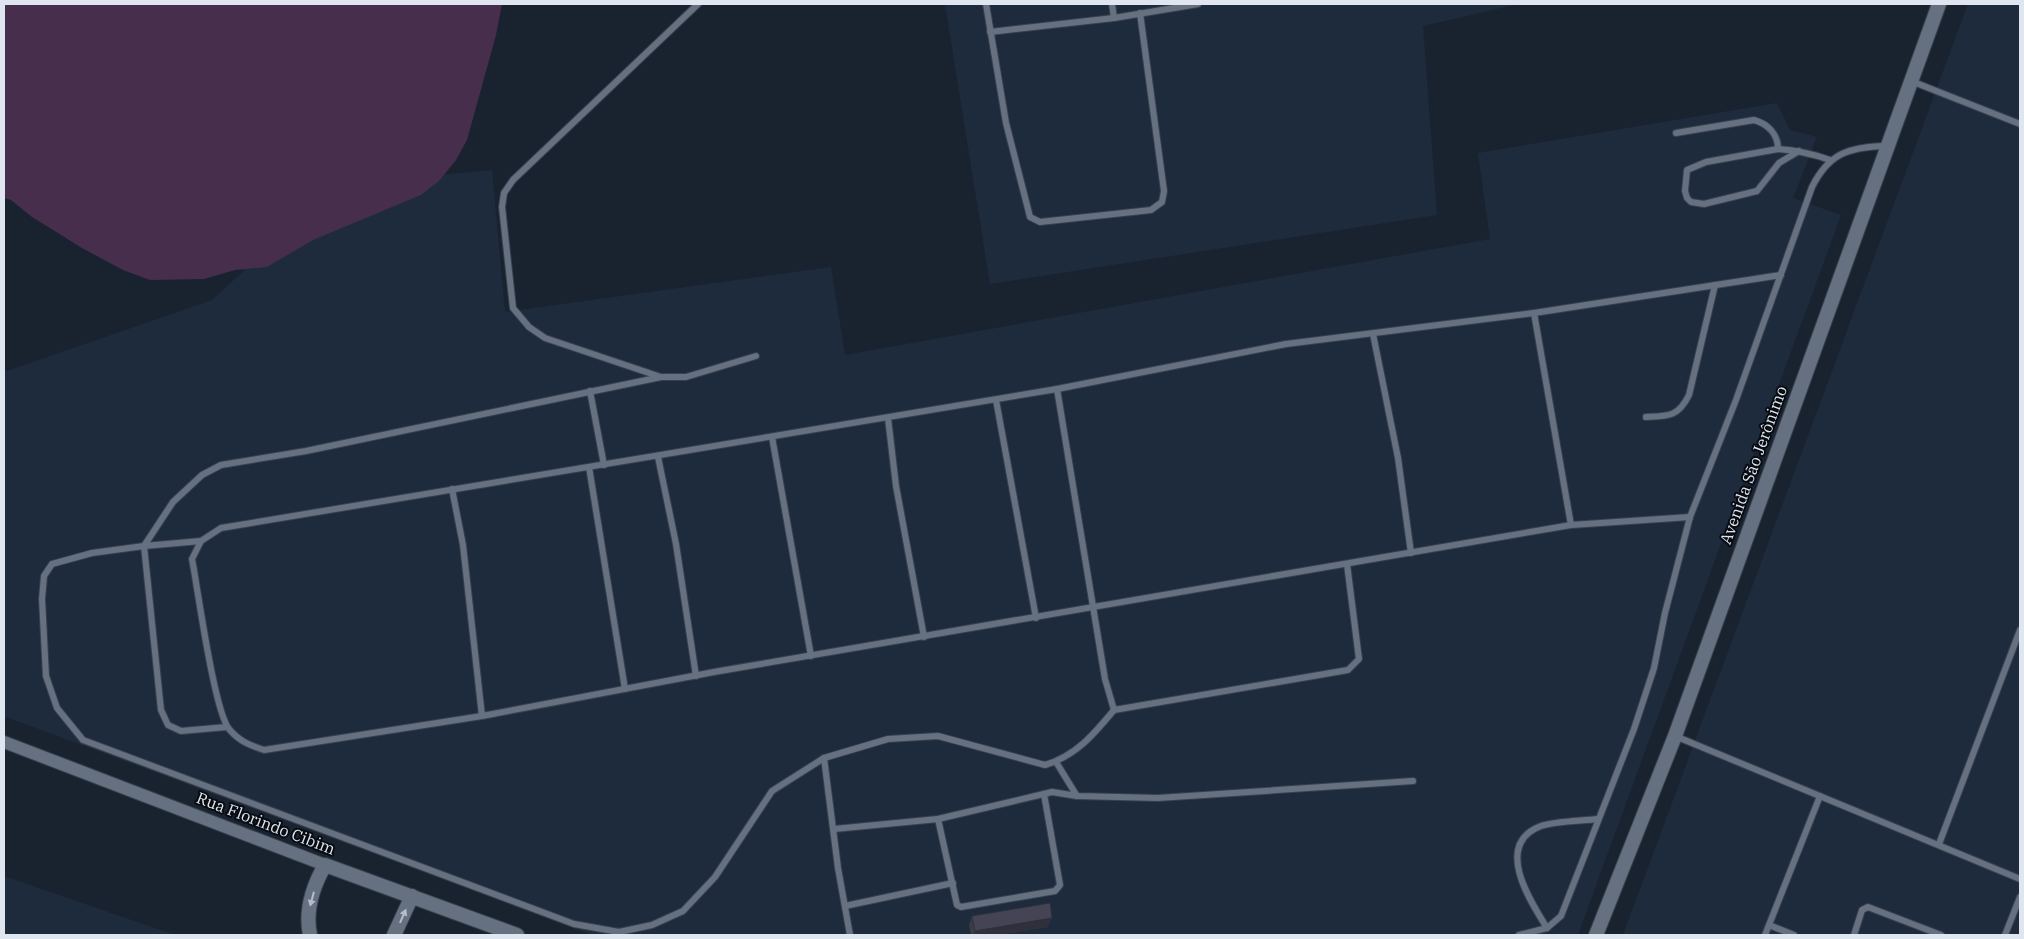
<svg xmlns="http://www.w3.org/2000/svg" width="2024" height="939" font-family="'IBM Plex Serif',serif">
  <rect width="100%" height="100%" fill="#192330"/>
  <g fill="#1e2b3d">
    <polygon points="945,4 1518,4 1423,26 1437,215 990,284"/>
    <polygon points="1968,4 2020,4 2020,935 1623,935"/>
    <polygon points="1777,103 1790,130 1817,137 1793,198 1841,215 1578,935 592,935 4,716 4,372 212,300 338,185 492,170 505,312 831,267 845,355 1490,239 1478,153"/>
    <polygon points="4,876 175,935 4,935"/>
  </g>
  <polygon fill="#462e4c" points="4,4 502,4 496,35 467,140 456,160 439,181 421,195 313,240 267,267 235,270 204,279 150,280 123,270 82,248 32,217 11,200 4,198"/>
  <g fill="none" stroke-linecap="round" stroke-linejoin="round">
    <g stroke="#3a404c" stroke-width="8">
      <g id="service">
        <polyline points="698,4 513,180 504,193 502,207 513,308 529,327 545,338 661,377 686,377 756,356"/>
        <polyline points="986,4 1006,123 1030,217 1040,222 1151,210 1162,202 1164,191 1140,13"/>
        <polyline points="1112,4 1114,18"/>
        <polyline points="990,32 1114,18 1198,4"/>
        <polyline points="1911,81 2020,124"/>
        <path d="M1676 133 1754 120C1768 124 1778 134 1778 149"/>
        <path d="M1799 151 1779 163 1757 191 1704 204 1691 202 1687 198 1685 191 1687 170 1706 162 1778 149C1796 150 1813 154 1830 160"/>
        <polyline points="1534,313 1571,525"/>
        <polyline points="1373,334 1398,458 1411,553"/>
        <path d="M661 377 306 451 221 465 202 475 173 502 144 546 92 553 52 564 44 576 42 599 46 676 57 708 83 740 574 924 619 932 652 925 683 911 715 877 772 791 824 758 888 739 938 736 1045 765C1076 756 1094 734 1114 710"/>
        <polyline points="1057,389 1105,679 1114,710 1348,670 1359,659 1347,564"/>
        <polyline points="590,391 604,465"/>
        <polyline points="996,400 1036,618"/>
        <path d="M1646 417C1669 416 1678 417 1689 395L1715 285"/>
        <polyline points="888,418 896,486 924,637"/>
        <polyline points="772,437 811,656"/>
        <polyline points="658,457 676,544 696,676"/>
        <polyline points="589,467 625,689"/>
        <polyline points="452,489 463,545 482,716"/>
        <path d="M1690 517 1571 525 714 672 482 716 264 750C249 745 239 741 229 729 214 710 198 590 192 559L201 541 221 528 1057 389 1286 344 1534 313 1781 275"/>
        <polyline points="201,541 144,546 161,710 168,725 181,731 227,727"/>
        <polyline points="1675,736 2020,879"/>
        <polyline points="824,758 838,868 850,935"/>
        <polyline points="1056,762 1077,796"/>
        <polyline points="938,819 957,905 961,907 1055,891 1060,885 1044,794"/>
        <polyline points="834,829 938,819 1052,792 1077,796 1158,798 1413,781"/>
        <polyline points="1939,844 2020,630"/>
        <polyline points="845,906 953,883"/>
        <polyline points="1769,925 1794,935"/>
        <path d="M1547 928C1530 901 1493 844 1541 826 1556 821 1582 821 1598 819"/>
        <path d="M1519 935 1547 928 1561 916 1634 729 1654 668 1665 613 1690 517 1736 400 1812 187C1829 153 1849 147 1886 146"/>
        <polyline points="1765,935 1820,796"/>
        <polyline points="1854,935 1862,910 1868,907 1941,935"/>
        <polyline points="2005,935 2020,897"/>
      </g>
    </g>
    <g stroke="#3a404c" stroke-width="14">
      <polyline id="minor" points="4,742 325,865"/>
    </g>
    <g stroke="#3a404c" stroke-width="16">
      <g id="tertiary">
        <path d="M310 935C305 911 313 886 325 865L517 935"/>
        <polyline points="394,935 412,896"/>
        <polyline points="1596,935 1675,736 1939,4"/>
      </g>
    </g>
    <use href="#service" stroke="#657181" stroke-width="6"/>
    <use href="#minor" stroke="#657181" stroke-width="12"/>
    <use href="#tertiary" stroke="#657181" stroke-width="14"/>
  </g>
  <polygon fill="#3b3a49" points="972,916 1048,927 998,935 971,935 969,925"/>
  <polygon fill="#30303c" points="1052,918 1048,927 998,935 973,935 975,931"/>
  <polygon fill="#454455" stroke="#30303c" points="1050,903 1052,918 975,931 972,916"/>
  <defs><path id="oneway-solid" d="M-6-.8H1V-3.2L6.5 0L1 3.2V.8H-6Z" transform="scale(1.25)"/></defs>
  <g fill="#b5bdc9">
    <use href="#oneway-solid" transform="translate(312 899) rotate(105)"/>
    <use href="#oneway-solid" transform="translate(403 916) rotate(-66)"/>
  </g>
  <g text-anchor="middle" stroke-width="4" stroke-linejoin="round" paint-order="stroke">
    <g font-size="16" fill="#e0e6f0" stroke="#080c12">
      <text transform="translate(1753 465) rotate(-70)" y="6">Avenida São Jerônimo</text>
      <text transform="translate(266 823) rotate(21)" y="6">Rua Florindo Cibim</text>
    </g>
  </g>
  <rect width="2024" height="939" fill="none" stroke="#e0e6f0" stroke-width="10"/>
</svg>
